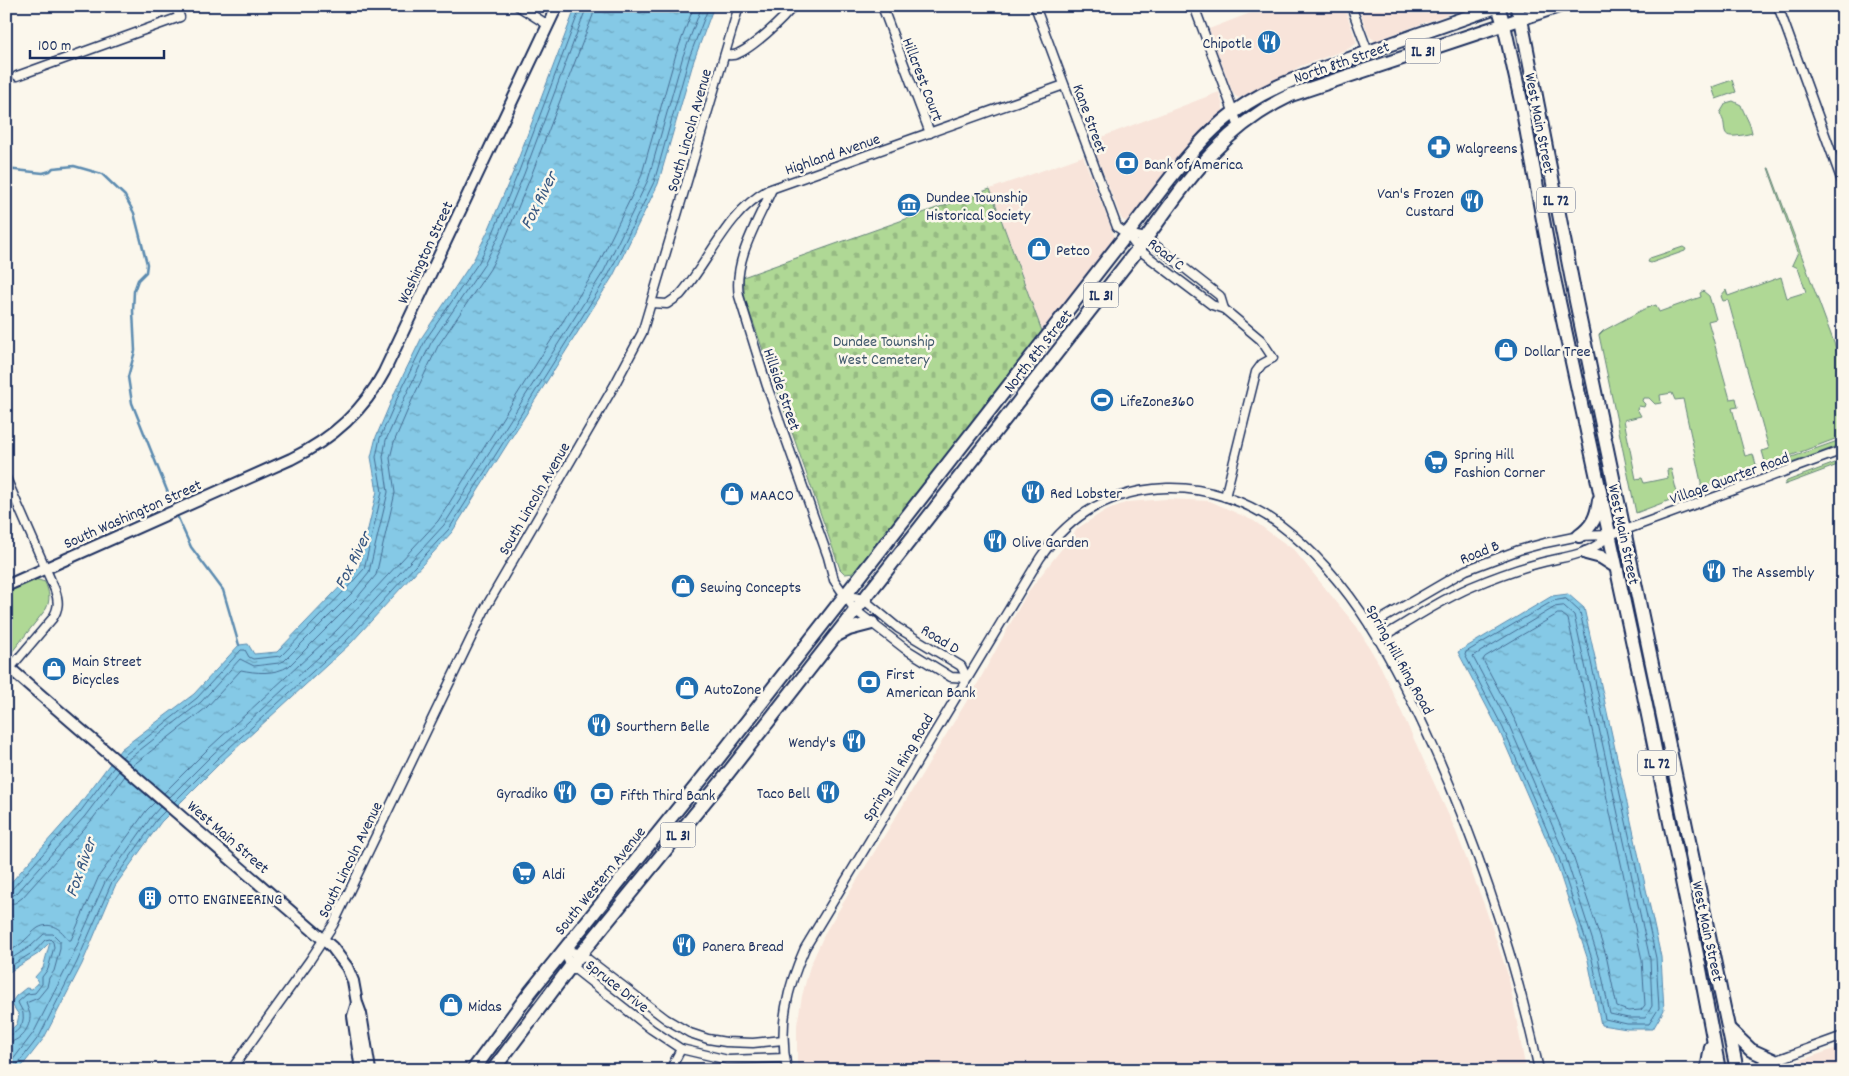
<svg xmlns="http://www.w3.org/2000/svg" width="1849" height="1076" font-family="Dekko,sans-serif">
  <defs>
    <pattern id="cemetery-stones" width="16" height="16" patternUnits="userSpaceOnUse" patternTransform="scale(1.25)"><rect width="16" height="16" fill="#afd895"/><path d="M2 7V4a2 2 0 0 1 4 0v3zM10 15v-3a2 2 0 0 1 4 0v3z" fill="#96ba83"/></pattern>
    <pattern id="water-ripples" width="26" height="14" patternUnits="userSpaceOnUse" patternTransform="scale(1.25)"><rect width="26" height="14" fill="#85c9e6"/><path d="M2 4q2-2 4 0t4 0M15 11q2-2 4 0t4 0" fill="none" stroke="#6ca4be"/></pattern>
  </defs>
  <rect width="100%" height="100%" fill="#fbf7ec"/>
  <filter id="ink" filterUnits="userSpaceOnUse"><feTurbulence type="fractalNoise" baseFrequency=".02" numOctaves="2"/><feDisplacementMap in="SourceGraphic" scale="10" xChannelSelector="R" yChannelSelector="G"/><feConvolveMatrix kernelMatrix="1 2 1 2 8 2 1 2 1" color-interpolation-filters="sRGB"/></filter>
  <g filter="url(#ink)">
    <g fill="#f8e4da">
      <polygon points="1268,6 1344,6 1357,43 1348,49 1301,66 1267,86 1239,98 1235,96 1232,91 1209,29"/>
      <polygon points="1358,6 1470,6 1375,41 1369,36"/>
      <polygon points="1219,92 1223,106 1223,111 1220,116 1134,216 1130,220 1124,221 1121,218 1091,141"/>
      <polygon points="1083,156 1116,240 1043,334 990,189"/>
      <polygon points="1166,499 1210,501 1254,521 1294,550 1357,627 1381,667 1455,829 1485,907 1508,975 1526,1070 797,1070 797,1025 802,996 810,966 826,931 979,681 1027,593 1078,528 1106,510 1128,502"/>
      <polygon points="1843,1046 1843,1070 1772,1070"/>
    </g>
    <g fill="#afd895" stroke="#65847a">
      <polygon points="1732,80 1736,92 1716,99 1712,87"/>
      <path d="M1733 101 1741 105C1744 114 1751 124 1752 133 1746 135 1742 135 1736 136 1725 137 1725 133 1724 124 1724 121 1721 116 1720 113L1726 103Z"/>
      <polygon points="1769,168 1843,367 1843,436 1766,465 1762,451 1769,449 1728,300 1723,301 1721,296 1726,290 1728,296 1781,277 1787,298 1806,292 1798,268 1792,265 1798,252 1768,168"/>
      <polygon points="1683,247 1686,249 1685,251 1651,263 1648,262 1650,258"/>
      <polygon points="1703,291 1709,296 1716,319 1708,321 1730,399 1736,398 1738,407 1732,408 1745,456 1753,454 1757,468 1701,489 1701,482 1683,399 1675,400 1672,393 1660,395 1661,403 1655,404 1649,398 1643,398 1642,401 1645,404 1644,407 1639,406 1637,409 1641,416 1624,420 1636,479 1642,478 1644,483 1668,478 1667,470 1671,469 1678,497 1636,513 1599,335 1603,331 1644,309 1656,305 1659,312 1701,297 1700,293"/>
      <polygon points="1843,439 1843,444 1775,469 1770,470 1767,466"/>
      <polygon points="1843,460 1843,463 1784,485 1787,481"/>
      <path d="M35 579 45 582C49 592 51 599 46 609L12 652 6 647V592Z"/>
    </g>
    <polygon fill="url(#cemetery-stones)" stroke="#65847a" points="990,189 1043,334 854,573 845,574 840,569 745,299 743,277"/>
    <g fill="url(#water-ripples)" stroke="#5b8bb0">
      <polygon points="576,6 714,6 694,60 658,184 613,276 452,532 351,643 221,762 161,822 115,886 82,964 44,1038 19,1070 6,1070 6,1034 17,1024 19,1015 11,1003 16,996 26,988 32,989 38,982 35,977 43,968 50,942 38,954 6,974 6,888 76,809 121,749 194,694 239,645 248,644 254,654 277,652 359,567 377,491 371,457 376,437 395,392 422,337 474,259 488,231 514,170"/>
      <polygon points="1568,594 1584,608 1661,957 1664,1010 1653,1029 1627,1029 1601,1025 1588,960 1555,859 1499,730 1458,652 1552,596"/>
    </g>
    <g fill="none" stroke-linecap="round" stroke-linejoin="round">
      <g stroke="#456d94" stroke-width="1">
        <polygon points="1566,599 1580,612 1656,958 1659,1008 1649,1024 1627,1024 1605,1019 1592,959 1559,858 1503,728 1465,655 1466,652 1553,601"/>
        <polygon points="1564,606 1574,615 1650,959 1652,1006 1645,1018 1628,1018 1610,1014 1598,957 1565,855 1509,725 1473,657 1475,655 1555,607"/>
        <polygon points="1558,614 1562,614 1568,619 1642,960 1645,1005 1641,1010 1628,1011 1617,1007 1606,955 1572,853 1516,722 1483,660 1485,657"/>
        <polyline points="122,757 197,698 241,650 245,650 249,657 253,659 281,656 347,588 364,569 382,492 376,457 380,438 399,394 426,339 479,262 493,233 519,171 581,6"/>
        <polyline points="126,761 201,702 240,659 254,666 279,663 284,661 352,593 369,572 388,492 383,457 386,440 405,397 431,343 484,265 499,235 524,174 587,6"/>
        <path d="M132 766 206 708 241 670C255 673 275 675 289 666L357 598 376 575 395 493 390 458 394 442 412 400 438 346 490 269 505 239 531 176 593 15 594 6"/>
        <polyline points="164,793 208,749 337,630 438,521 597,267 641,177 676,54 694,6"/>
        <polyline points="169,798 213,754 343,635 444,525 604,271 648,180 683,56 702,6"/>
        <polyline points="174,802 217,759 347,640 449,529 609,274 654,182 689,58 709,6"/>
        <polyline points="6,890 12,889 80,812 114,767"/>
        <polyline points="6,897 12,896 17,893 85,816 119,771"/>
        <polyline points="6,904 15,903 22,898 91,821 125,776"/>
        <path d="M6 953C13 949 21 945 26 939 30 936 33 931 38 928 50 921 62 929 68 940H71L99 876 146 811 155 802"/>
        <path d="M6 962 31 946 44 934H53L60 941V949L54 971 49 978 47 987 38 998 26 1003C27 1007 29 1010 30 1014 31 1028 20 1042 6 1043"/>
        <path d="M6 969 35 951 45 940 50 939 53 942 54 947 48 969 42 977V984L35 993 27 994 18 1002C19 1006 23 1010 23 1014 25 1025 16 1035 6 1036"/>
        <polyline points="9,1070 12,1061 34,1032 71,959 105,882 152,816 160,807"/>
        <polyline points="16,1070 17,1065 40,1035 77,962 111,884 157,819 165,811"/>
      </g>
      <g stroke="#5b8bb0" stroke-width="2.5">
        <polyline points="6,169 43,173 50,171 53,168 74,166 102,174 125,196 134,213 147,264 146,272 138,280 134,291 133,311 135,351 128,377 132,403 170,498"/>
        <polyline points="178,518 191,547 223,590 239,645"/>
      </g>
      <g stroke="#1b2f5e" stroke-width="11">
        <g id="minor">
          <polyline points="518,6 548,25"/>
          <polyline points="882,6 930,133"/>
          <polyline points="1035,6 1117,227 1127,234 1146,238 1220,296 1224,309"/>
          <polyline points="1194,6 1239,127"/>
          <polyline points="1351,6 1368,52"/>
          <polyline points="1778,6 1843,184"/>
          <path d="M725 55C729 55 733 56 737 54 752 48 783 20 793 6"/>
          <polyline points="17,76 180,17 175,6"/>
          <path d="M772 189C758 221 733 260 739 296L767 386 828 557 834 580 855 610 904 648 951 677 967 678"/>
          <polyline points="1127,234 1138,249 1212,305 1224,309 1261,340 1273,358 1262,364 1256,372 1225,497"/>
          <path d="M652 303 667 304 680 295C710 261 726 213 768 190L1064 85"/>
          <path d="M6 478 55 590C59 601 59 609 52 619L6 673"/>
          <polyline points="845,595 863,599 898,628 961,666 967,678"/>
          <polyline points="1370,626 1466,570 1519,550 1545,543 1579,536 1609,535 1625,530 1843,450"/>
          <path d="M1378 640C1409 621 1439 601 1471 587 1492 578 1514 570 1536 564 1563 556 1589 557 1609 535"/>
          <polyline points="563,950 571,966 651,1029 681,1049 728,1060 785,1058"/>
          <polyline points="563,950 581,954 666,1019 690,1033 708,1039 726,1042 753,1043 783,1040"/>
          <polyline points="231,1070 310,960 333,925 486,607 614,386 642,333 739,6"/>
          <polyline points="670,1070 681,1049"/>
          <path d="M787 1070C778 1025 787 988 805 948L1040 558C1071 513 1112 490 1167 488 1207 487 1247 501 1279 524 1354 580 1399 670 1436 753 1481 855 1516 961 1539 1070"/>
          <polyline points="1749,1070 1843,1036"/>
        </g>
      </g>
      <g stroke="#1b2f5e" stroke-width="14">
        <g id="tertiary">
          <path d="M6 586 291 459C332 439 363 412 384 372L557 6"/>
          <polyline points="6,665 332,947 347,967 353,981 357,1003 361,1014 370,1070"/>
          <polyline points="357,1003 353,1016 361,1070"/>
        </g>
      </g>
      <g stroke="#1b2f5e" stroke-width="16">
        <g id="primary">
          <polyline points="1498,6 1504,25 1521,101 1553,274 1642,686 1700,969 1719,1070"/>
          <polyline points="1516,6 1521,19 1576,301 1737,1070"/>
          <path d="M1579 536C1593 526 1597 516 1599 500"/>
          <polyline points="1586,553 1601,557 1615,566"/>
          <polyline points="837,635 849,629 872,623"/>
          <polyline points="1730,1030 1751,1050 1773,1060"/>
          <path d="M473 1070 531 991 709 770 1127 234C1156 198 1188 150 1223 121 1260 89 1307 74 1352 58 1401 40 1450 23 1499 6"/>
          <path d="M493 1070 571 966 721 782 1138 249C1185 186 1217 130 1291 95L1559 6"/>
          <polyline points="1707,1070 1711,1047"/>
        </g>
      </g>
      <use href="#minor" stroke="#fbf7ec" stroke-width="8"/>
      <use href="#tertiary" stroke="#fbf7ec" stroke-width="10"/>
      <use href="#primary" stroke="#fbf7ec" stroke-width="12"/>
    </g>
  </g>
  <defs>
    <g id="restaurant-disc" transform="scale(1.25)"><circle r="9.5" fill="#1f6fb2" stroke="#fbf7ec"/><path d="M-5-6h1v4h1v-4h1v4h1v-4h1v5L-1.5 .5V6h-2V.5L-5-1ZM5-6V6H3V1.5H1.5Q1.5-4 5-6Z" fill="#fff"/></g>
    <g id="pharmacy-disc" transform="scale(1.25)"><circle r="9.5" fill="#1f6fb2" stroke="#fbf7ec"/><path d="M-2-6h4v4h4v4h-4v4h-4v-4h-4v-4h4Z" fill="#fff"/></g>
    <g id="bank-disc" transform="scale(1.25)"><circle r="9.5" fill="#1f6fb2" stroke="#fbf7ec"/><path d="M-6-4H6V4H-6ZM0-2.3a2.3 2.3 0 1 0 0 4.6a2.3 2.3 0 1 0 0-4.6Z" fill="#fff"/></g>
    <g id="museum-disc" transform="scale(1.25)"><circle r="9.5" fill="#1f6fb2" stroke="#fbf7ec"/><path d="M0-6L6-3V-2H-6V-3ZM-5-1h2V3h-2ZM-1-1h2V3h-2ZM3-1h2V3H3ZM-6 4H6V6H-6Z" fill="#fff"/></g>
    <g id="shop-disc" transform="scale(1.25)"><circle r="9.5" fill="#1f6fb2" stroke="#fbf7ec"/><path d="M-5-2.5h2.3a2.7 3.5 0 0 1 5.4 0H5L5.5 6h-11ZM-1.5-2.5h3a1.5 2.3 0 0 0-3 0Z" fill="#fff"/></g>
    <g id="stadium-disc" transform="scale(1.25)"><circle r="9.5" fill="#1f6fb2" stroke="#fbf7ec"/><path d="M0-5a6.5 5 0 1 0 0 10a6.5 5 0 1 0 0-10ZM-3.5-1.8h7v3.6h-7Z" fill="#fff"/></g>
    <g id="supermarket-disc" transform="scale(1.25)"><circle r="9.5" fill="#1f6fb2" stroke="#fbf7ec"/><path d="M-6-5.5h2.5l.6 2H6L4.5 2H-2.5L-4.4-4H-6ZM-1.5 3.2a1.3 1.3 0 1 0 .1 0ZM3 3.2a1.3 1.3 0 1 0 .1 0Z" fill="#fff"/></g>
    <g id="building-disc" transform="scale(1.25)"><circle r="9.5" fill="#1f6fb2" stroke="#fbf7ec"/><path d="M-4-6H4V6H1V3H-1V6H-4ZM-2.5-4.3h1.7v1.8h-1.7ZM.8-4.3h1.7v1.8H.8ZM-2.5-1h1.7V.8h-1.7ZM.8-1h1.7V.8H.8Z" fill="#fff"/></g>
  </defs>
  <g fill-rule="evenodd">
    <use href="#restaurant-disc" x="1269" y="42"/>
    <use href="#pharmacy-disc" x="1439" y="147"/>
    <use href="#bank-disc" x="1127" y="163"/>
    <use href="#restaurant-disc" x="1472" y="201"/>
    <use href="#museum-disc" x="909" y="205"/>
    <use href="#shop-disc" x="1039" y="249"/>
    <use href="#shop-disc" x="1506" y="350"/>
    <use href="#stadium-disc" x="1102" y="400"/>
    <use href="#supermarket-disc" x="1436" y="462"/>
    <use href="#restaurant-disc" x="1033" y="492"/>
    <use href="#shop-disc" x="732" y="494"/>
    <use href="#restaurant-disc" x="995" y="541"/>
    <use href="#restaurant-disc" x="1714" y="571"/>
    <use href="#shop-disc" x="683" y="586"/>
    <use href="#shop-disc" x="54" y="669"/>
    <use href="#bank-disc" x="869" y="682"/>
    <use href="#shop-disc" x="687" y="688"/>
    <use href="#restaurant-disc" x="599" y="725"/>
    <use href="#restaurant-disc" x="854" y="741"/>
    <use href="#restaurant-disc" x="565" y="792"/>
    <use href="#restaurant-disc" x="828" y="792"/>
    <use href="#bank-disc" x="602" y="794"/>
    <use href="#supermarket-disc" x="524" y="873"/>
    <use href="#building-disc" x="150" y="898"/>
    <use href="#restaurant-disc" x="684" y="945"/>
    <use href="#shop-disc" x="451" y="1005"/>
  </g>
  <g text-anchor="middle" stroke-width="5" stroke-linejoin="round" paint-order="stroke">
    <g fill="#fbf7ec" stroke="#5e6b89" stroke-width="1">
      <rect x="1405.5" y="38.5" width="35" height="25" rx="4"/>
      <rect x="1537" y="187.5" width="38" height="25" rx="4"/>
      <rect x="1083.5" y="282.5" width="35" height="25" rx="4"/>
      <rect x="1638" y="750.5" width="38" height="25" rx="4"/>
      <rect x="660.5" y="822.5" width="35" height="25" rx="4"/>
    </g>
    <g font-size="15" font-weight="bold" fill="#1b2f5e">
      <text x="1423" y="56">IL 31</text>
      <text x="1556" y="205">IL 72</text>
      <text x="1101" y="300">IL 31</text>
      <text x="1657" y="768">IL 72</text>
      <text x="678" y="840">IL 31</text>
    </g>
    <g font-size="16" fill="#1b2f5e" stroke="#fbf7ec" text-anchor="start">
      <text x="1252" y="48" text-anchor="end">Chipotle</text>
      <text x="1456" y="153">Walgreens</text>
      <text x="1144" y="169">Bank of America</text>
      <text x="1454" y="198" text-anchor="end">Van's Frozen<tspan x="1454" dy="18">Custard</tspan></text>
      <text x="926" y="202">Dundee Township<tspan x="926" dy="18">Historical Society</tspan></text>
      <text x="1056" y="255">Petco</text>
      <text x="1524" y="356">Dollar Tree</text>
      <text x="1120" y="406">LifeZone360</text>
      <text x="1454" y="459">Spring Hill<tspan x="1454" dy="18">Fashion Corner</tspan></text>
      <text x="1050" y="498">Red Lobster</text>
      <text x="750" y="500">MAACO</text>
      <text x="1012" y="547">Olive Garden</text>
      <text x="1732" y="577">The Assembly</text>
      <text x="700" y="592">Sewing Concepts</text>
      <text x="72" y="666">Main Street<tspan x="72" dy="18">Bicycles</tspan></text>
      <text x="886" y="679">First<tspan x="886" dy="18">American Bank</tspan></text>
      <text x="704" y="694">AutoZone</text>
      <text x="616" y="731">Sourthern Belle</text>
      <text x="836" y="747" text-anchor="end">Wendy's</text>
      <text x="548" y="798" text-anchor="end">Gyradiko</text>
      <text x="810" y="798" text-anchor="end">Taco Bell</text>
      <text x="620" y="800">Fifth Third Bank</text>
      <text x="542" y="879">Aldi</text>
      <text x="168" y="904">OTTO ENGINEERING</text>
      <text x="702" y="951">Panera Bread</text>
      <text x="468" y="1011">Midas</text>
    </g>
    <g font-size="16" fill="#1b2f5e" stroke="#fbf7ec">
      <text transform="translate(1341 61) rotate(-19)" y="6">North 8th Street</text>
      <text transform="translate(924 79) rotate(69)" y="6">Hillcrest Court</text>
      <text transform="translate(1091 118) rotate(70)" y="6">Kane Street</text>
      <text transform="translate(1541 123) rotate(79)" y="6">West Main Street</text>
      <text transform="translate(688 130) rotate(-74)" y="6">South Lincoln Avenue</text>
      <text transform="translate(832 153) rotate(-19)" y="6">Highland Avenue</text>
      <text transform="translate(424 252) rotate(-65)" y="6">Washington Street</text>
      <text transform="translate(1167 253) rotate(38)" y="6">Road C</text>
      <text transform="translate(1037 350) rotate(-52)" y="6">North 8th Street</text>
      <text transform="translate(783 389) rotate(71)" y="6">Hillside Street</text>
      <text transform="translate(1729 477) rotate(-20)" y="6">Village Quarter Road</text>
      <text transform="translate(533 498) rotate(-60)" y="6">South Lincoln Avenue</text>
      <text transform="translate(132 513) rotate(-24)" y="6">South Washington Street</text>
      <text transform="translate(1625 534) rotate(78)" y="6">West Main Street</text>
      <text transform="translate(1479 551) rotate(-22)" y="6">Road B</text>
      <text transform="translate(941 638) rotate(31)" y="6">Road D</text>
      <text transform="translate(1401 659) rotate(61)" y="6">Spring Hill Ring Road</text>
      <text transform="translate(897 767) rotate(-59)" y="6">Spring Hill Ring Road</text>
      <text transform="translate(229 836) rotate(41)" y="6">West Main Street</text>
      <text transform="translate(349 859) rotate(-64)" y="6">South Lincoln Avenue</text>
      <text transform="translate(599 880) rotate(-51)" y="6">South Western Avenue</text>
      <text transform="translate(1709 931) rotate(78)" y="6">West Main Street</text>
      <text transform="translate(618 985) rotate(38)" y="6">Spruce Drive</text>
    </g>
    <g font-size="16" fill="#40596c" stroke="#fbf7ec">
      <text x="884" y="346">Dundee Township<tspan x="884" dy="18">West Cemetery</tspan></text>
    </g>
    <g font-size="18" font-style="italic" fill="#365680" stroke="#fbf7ec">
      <text transform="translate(538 200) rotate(-63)" y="6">Fox River</text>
      <text transform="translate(352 560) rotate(-63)" y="6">Fox River</text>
      <text transform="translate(80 867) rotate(-70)" y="6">Fox River</text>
    </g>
  </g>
  <rect width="1849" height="1076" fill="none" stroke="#fbf7ec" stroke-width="25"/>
  <rect x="12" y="12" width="1824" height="1051" fill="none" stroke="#1b2f5e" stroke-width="2" filter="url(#ink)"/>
  <path d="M30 50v8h134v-8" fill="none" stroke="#1b2f5e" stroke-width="2.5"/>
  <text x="38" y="50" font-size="15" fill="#1b2f5e" stroke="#fbf7ec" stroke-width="4" paint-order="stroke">100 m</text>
</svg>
